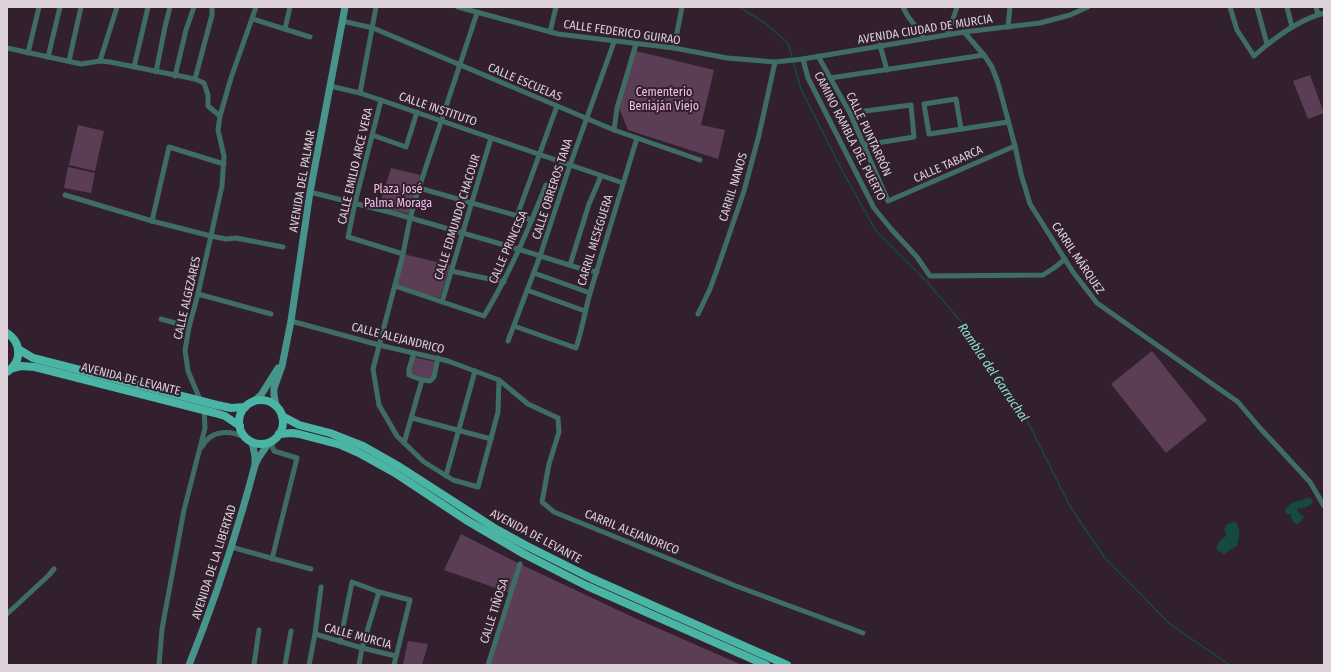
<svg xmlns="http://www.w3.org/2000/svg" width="1331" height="672" font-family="'Fira Sans Condensed',sans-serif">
  <rect width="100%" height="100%" fill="#32202f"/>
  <g fill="#5b3d55">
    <polygon points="636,51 714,70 701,125 725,130 718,159 628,130 619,108"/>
    <polygon points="1310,75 1324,113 1308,119 1293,81"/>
    <polygon points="78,125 104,131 95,171 69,165"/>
    <polygon points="68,167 95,173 91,193 64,188"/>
    <polygon points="391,168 420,175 409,214 379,207"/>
    <polygon points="403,254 450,265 440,298 395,286"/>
    <polygon points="1152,351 1207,420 1166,453 1111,384"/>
    <polygon points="413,357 437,362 430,381 409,375"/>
    <polygon points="461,534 520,564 639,620 742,665 487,665 510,593 444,570"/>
    <polygon points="408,641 428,644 422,665 403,665"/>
  </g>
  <g fill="#144a43">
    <path d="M1307 498H1311L1313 502C1309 508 1303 507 1297 509L1298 512 1304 517 1300 522 1298 524 1294 523 1291 518V514H1287L1285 511C1289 501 1298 502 1307 498Z"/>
    <path d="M1233 522H1236C1241 530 1239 538 1237 546L1224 554 1217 550C1217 542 1220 540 1226 536V533L1224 530 1226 525Z"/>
  </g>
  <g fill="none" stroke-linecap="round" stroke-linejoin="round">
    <polyline stroke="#144a43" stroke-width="1.5" points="739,7 765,23 788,43 801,89 843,172 876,231 928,283 970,332 1021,408 1071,508 1105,558 1171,625 1230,665"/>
    <g stroke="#3f6d66" stroke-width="5">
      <polyline points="458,7 558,34 674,48 727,58 775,62 803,59 964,32 1040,23 1070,15 1088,7"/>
      <polyline points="903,7 907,15 924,38"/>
      <path d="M1230 7 1237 30 1254 56C1274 38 1298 20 1324 13"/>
      <polyline points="1257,7 1267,44"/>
      <polyline points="1287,7 1292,27"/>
      <polyline points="1316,7 1318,14"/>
      <polyline points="477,13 416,197 410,219 403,254 373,369 379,405 397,436 424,462 453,480 478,487 498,412 499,380"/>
      <polyline points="253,19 310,37"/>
      <polyline points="342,21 373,28 614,130 700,160"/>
      <polyline points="1008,27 1010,7"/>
      <polyline points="285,29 290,7"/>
      <polyline points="550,32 556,7"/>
      <polyline points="964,32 984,55 992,67 998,83 1015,146 1021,174 1030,204 1073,272 1097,303 1238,402 1260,428 1310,482 1324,506"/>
      <polyline points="948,34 957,7"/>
      <polyline points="880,45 887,70"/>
      <polyline points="7,48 81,64 100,61 110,62 195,79 204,83 208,95 208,106 220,116"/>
      <polyline points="674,48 682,7"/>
      <polyline points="28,53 39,7"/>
      <polyline points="818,56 850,113 888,201 1015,146"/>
      <polyline points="48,57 60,7"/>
      <polyline points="803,59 808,78 874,208 892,230 917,257 930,276 1043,275 1054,268 1065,259"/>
      <polyline points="69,61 81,7"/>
      <polyline points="100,61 117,7"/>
      <polyline points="134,67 148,7"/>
      <polyline points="156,72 165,27 170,7"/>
      <polyline points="175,76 186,30 194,7"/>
      <polyline points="830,78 984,55"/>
      <polyline points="195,79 212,15 212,7"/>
      <polyline points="330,86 360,93 623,183"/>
      <polyline points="360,93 376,7"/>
      <polyline points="381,100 355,203 348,237 403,254"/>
      <polyline points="850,113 911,105 914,137 871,144 863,144"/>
      <polyline points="961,129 956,99 924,104 929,134 1008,122"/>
      <polyline points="614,130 617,108 636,44"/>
      <polyline points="372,135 406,147 417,112"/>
      <polyline points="419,188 532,220"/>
      <polyline points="310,192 393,213 518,249 582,269 597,272"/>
      <polyline points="65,195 152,221 211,236 226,239 236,238 283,247"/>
      <polyline points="517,216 557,106"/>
      <polyline points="152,221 169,147 224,164"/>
      <polyline points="570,265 589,204 601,176"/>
      <polyline points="451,271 504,282"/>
      <polyline points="534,273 590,293"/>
      <path d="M395 286 484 316C509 275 528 230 546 185"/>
      <polyline points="527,290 585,311"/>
      <polyline points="198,294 271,314"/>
      <polyline points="442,302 491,138"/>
      <polyline points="698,314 710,289 718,267 744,191 759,135 775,62"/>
      <polyline points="161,319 189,327"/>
      <polyline points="291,321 379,345 448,361 499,380 528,404 558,418 559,432 549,464 542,502 554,512 736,586 863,633"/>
      <path d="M514 326 576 348C582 330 585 311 590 293L637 138"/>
      <polyline points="508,341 540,256 570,165 614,42"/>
      <polyline points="414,353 409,369 409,375 422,380 430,381 434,377 438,358"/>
      <polyline points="201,402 188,371 185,350 189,327 198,294 222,186 224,156 218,130 220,116 231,78 256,7"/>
      <polyline points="412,418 491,439"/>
      <polyline points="404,443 422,380"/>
      <path d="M202 447C211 429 231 430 246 438"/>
      <polyline points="446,476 475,371"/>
      <polyline points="231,547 311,569"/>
      <polyline points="272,559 297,458 274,451 272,446 273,440"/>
      <polyline points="7,614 48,576 54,569"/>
      <polyline points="315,634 362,648 396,656"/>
      <polyline points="340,642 352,582 379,592 410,600 394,665"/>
      <polyline points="159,665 162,629 184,510 205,428 204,409"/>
      <polyline points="254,665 259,630"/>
      <polyline points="285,665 291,631"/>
      <polyline points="309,665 315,634 321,587"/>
      <polyline points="359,665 362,648 379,592"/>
      <polyline points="488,665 520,564"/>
    </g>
    <g stroke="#47958a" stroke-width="7">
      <polyline points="254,401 261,395 278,368"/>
      <polyline points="276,406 274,395 274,388 282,366 291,321 310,192 345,7"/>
      <polyline points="252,442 255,456 255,463"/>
      <path d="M189 665C215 600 237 533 255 465L259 457 269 443"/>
    </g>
    <g stroke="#4ab4a5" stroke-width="8">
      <path d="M7 333C22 343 22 362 7 372"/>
      <polyline points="18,349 33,358 217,405 231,408 245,407"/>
      <polyline points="13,368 21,366 35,367 215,413 225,416 240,426"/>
      <circle cx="261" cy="422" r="22"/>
      <polyline points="282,416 299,425 330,433 363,446 400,467 496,529 527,546 591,578 787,665"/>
      <polyline points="279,434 292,433 299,434 341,445 359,453 395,473 466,520 524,554 587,586 766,665"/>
    </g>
  </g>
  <g text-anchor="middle" stroke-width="4" stroke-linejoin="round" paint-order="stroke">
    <g font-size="12" fill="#dcd0d9" stroke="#32202f">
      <text transform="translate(925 29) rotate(-9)" y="4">AVENIDA CIUDAD DE MURCIA</text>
      <text transform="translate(622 32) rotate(8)" y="4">CALLE FEDERICO GUIRAO</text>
      <text transform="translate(525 82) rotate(23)" y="4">CALLE ESCUELAS</text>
      <text transform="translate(438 109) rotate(19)" y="4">CALLE INSTITUTO</text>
      <text transform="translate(869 134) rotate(65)" y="4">CALLE PUNTARRÓN</text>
      <text transform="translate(850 136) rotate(63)" y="4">CAMINO RAMBLA DEL PUERTO</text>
      <text transform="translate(948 164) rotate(-24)" y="4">CALLE TABARCA</text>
      <text transform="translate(355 166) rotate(-77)" y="4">CALLE EMILIO ARCE VERA</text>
      <text transform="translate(302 181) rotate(-80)" y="4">AVENIDA DEL PALMAR</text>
      <text transform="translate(733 187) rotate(-73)" y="4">CARRIL NANOS</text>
      <text transform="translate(552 189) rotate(-72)" y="4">CALLE OBREROS TANA</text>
      <text transform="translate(457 217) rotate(-73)" y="4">CALLE EDMUNDO CHACOUR</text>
      <text transform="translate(595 240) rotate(-73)" y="4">CARRIL MESEGUERA</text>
      <text transform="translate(508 247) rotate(-66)" y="4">CALLE PRINCESA</text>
      <text transform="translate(1078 258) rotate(56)" y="4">CARRIL MÁRQUEZ</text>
      <text transform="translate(187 298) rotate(-77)" y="4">CALLE ALGEZARES</text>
      <text transform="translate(398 338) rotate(14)" y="4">CALLE ALEJANDRICO</text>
      <text transform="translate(131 379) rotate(14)" y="4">AVENIDA DE LEVANTE</text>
      <text transform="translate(632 532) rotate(22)" y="4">CARRIL ALEJANDRICO</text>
      <text transform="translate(536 536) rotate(28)" y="4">AVENIDA DE LEVANTE</text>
      <text transform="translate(214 562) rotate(-72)" y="4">AVENIDA DE LA LIBERTAD</text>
      <text transform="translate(494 611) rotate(-72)" y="4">CALLE TIÑOSA</text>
      <text transform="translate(358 636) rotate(15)" y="4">CALLE MURCIA</text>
    </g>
    <g font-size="12" fill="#f8bfed" stroke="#32202f">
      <text x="664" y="96">Cementerio<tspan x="664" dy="14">Beniaján Viejo</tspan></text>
      <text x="398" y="193">Plaza José<tspan x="398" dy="14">Palma Moraga</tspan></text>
    </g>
    <g font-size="13" font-style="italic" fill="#89e0d2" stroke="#32202f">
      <text transform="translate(994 372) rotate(56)" y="5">Rambla del Garruchal</text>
    </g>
  </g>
  <rect width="1331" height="672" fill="none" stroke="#dcd0d9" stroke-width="16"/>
</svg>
